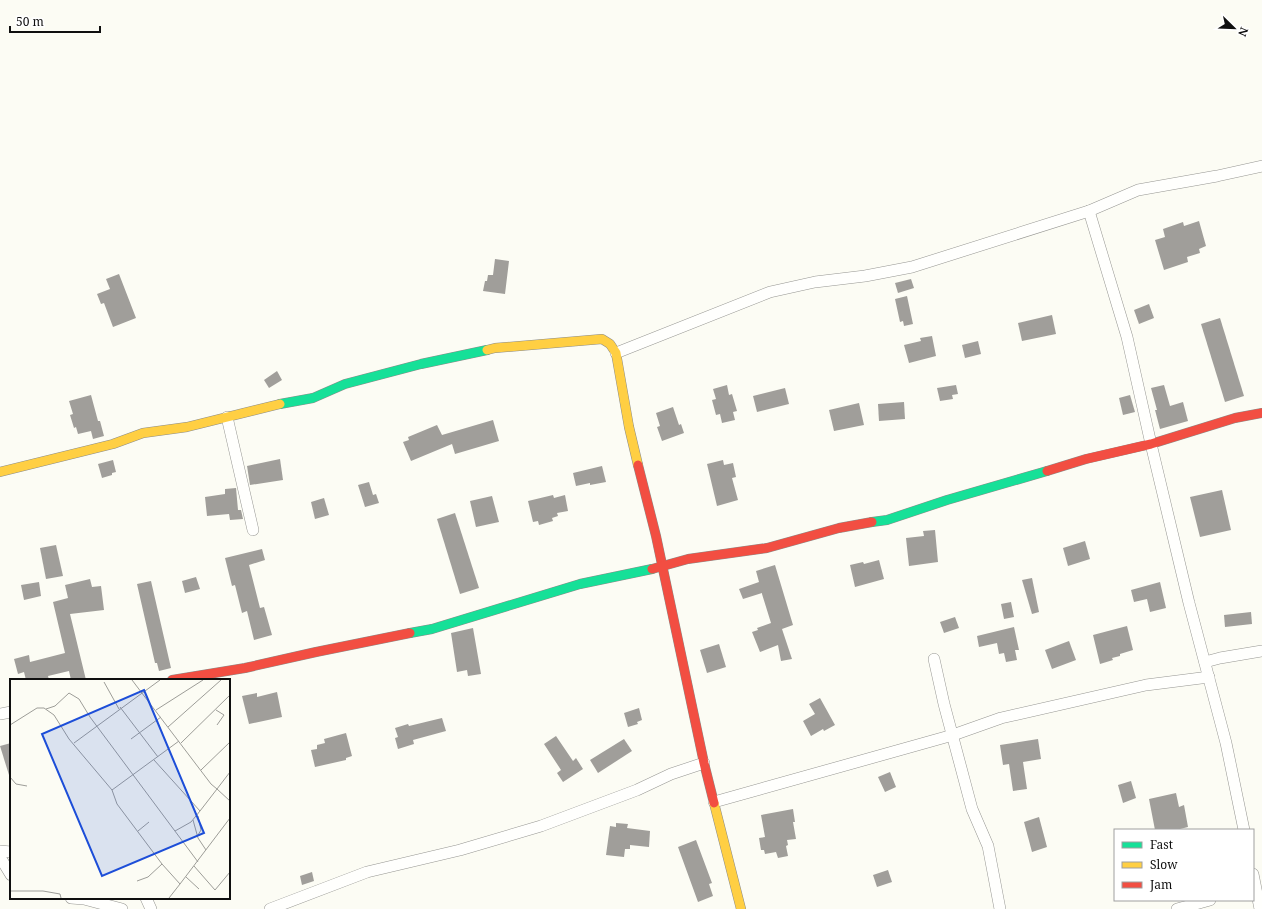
<svg xmlns="http://www.w3.org/2000/svg" width="1262" height="909" font-family="'Noto Serif',serif">
  <rect width="100%" height="100%" fill="#fcfcf4"/>
  <g fill="#a09e9a">
    <polygon points="1199,221 1206,246 1199,249 1200,253 1187,257 1188,262 1164,270 1155,240 1165,237 1163,229 1183,222 1184,226"/>
    <polygon points="495,259 509,261 505,294 483,291 485,281 487,281 488,275 493,275"/>
    <polygon points="119,274 136,318 113,327 104,303 101,304 97,294 110,289 106,279"/>
    <polygon points="911,279 914,288 898,293 895,283"/>
    <polygon points="907,296 913,324 904,326 903,321 900,322 895,299"/>
    <polygon points="1149,304 1154,318 1139,324 1134,310"/>
    <polygon points="1052,315 1056,334 1022,341 1018,323"/>
    <polygon points="1220,318 1244,396 1225,402 1201,324"/>
    <polygon points="932,336 936,356 909,363 904,345 921,341 920,338"/>
    <polygon points="978,341 981,354 965,358 962,345"/>
    <polygon points="277,371 282,380 269,388 264,380"/>
    <polygon points="727,385 729,395 732,394 737,411 733,412 735,420 722,423 720,414 716,415 712,400 716,399 713,389"/>
    <polygon points="956,385 958,394 952,395 953,399 940,401 937,388"/>
    <polygon points="1164,385 1170,406 1183,402 1188,421 1160,429 1155,410 1157,410 1151,388"/>
    <polygon points="785,388 789,404 757,412 753,396"/>
    <polygon points="91,395 98,421 100,421 104,436 93,439 91,431 78,434 76,427 74,428 70,415 73,414 69,401"/>
    <polygon points="1130,395 1135,412 1123,415 1119,398"/>
    <polygon points="904,402 905,419 879,421 878,404"/>
    <polygon points="859,403 864,425 834,431 829,410"/>
    <polygon points="673,407 679,425 681,424 684,433 662,441 657,427 660,426 656,413"/>
    <polygon points="493,420 499,441 455,454 452,444 411,461 403,442 409,440 408,437 437,425 442,435"/>
    <polygon points="280,459 283,480 250,485 247,466"/>
    <polygon points="113,460 116,472 112,473 112,475 102,478 98,464"/>
    <polygon points="723,460 724,465 733,463 736,477 732,478 738,500 717,506 707,464"/>
    <polygon points="602,466 606,482 590,485 590,483 576,486 573,473"/>
    <polygon points="369,482 373,495 376,494 379,503 365,507 358,485"/>
    <polygon points="236,488 238,510 241,510 243,519 230,520 229,514 207,516 205,497 225,494 225,489"/>
    <polygon points="1222,490 1231,530 1200,537 1190,497"/>
    <polygon points="553,495 554,498 565,495 568,511 557,513 558,516 552,518 553,521 539,525 538,521 533,522 528,501"/>
    <polygon points="492,496 499,522 476,527 470,501"/>
    <polygon points="324,498 329,515 315,519 311,502"/>
    <polygon points="455,513 479,588 460,594 437,519"/>
    <polygon points="935,530 938,562 909,566 906,538 924,536 923,531"/>
    <polygon points="1085,541 1090,559 1068,566 1063,548"/>
    <polygon points="56,545 63,576 46,579 40,548"/>
    <polygon points="262,549 265,560 249,565 260,608 264,607 272,635 254,640 247,611 242,613 235,585 232,586 225,558"/>
    <polygon points="879,560 884,579 855,587 850,565 863,562 864,564"/>
    <polygon points="775,565 793,625 782,629 792,659 781,661 778,645 760,652 752,632 758,630 757,628 771,623 762,594 762,593 743,599 739,589 759,582 756,571"/>
    <polygon points="196,577 200,589 185,593 182,581"/>
    <polygon points="1032,578 1039,612 1032,614 1022,580"/>
    <polygon points="90,579 92,587 101,586 104,610 70,614 86,680 71,680 69,671 48,676 49,680 26,680 24,672 18,674 14,659 29,655 30,662 65,653 53,602 68,598 65,585"/>
    <polygon points="151,581 171,668 159,671 157,663 155,663 137,584"/>
    <polygon points="39,582 41,596 24,600 21,585"/>
    <polygon points="1160,582 1166,608 1150,612 1147,599 1134,602 1131,590"/>
    <polygon points="1011,602 1014,617 1004,619 1001,604"/>
    <polygon points="1251,612 1252,624 1225,627 1224,615"/>
    <polygon points="955,617 959,628 944,633 940,622"/>
    <polygon points="1127,626 1133,650 1120,654 1120,656 1112,658 1113,660 1100,664 1093,635"/>
    <polygon points="1014,627 1019,650 1015,650 1017,660 1006,662 1004,653 999,654 997,643 979,647 977,636"/>
    <polygon points="473,628 481,674 468,676 467,670 457,672 451,633"/>
    <polygon points="1069,641 1076,660 1052,669 1045,650"/>
    <polygon points="719,644 726,667 707,673 700,650"/>
    <polygon points="277,692 282,717 249,724 242,696 257,693 257,697"/>
    <polygon points="820,698 835,725 824,731 823,729 811,736 803,721 815,714 809,704"/>
    <polygon points="639,708 642,720 637,722 638,724 628,727 624,713"/>
    <polygon points="442,718 446,731 413,740 414,744 398,749 395,738 398,737 395,728 408,724 409,726"/>
    <polygon points="346,733 352,756 346,758 346,760 315,767 311,750 317,749 317,745 325,743 324,739"/>
    <polygon points="556,736 573,761 576,758 583,769 563,782 557,773 561,770 544,744"/>
    <polygon points="624,739 632,751 598,773 590,760"/>
    <polygon points="1038,739 1041,759 1023,762 1027,789 1013,791 1009,764 1003,765 1000,745"/>
    <polygon points="11,743 11,775 9,775 0,746"/>
    <polygon points="890,772 896,787 885,792 878,777"/>
    <polygon points="1131,781 1136,798 1123,803 1118,785"/>
    <polygon points="1176,793 1179,807 1184,805 1188,827 1176,830 1155,830 1149,799"/>
    <polygon points="793,809 795,822 793,822 796,839 787,840 788,845 786,846 788,856 778,858 776,852 765,854 764,850 761,850 759,838 765,837 761,815"/>
    <polygon points="1039,817 1047,847 1032,852 1024,822"/>
    <polygon points="616,823 628,824 627,828 650,831 649,847 630,845 630,849 625,849 624,857 606,855 610,826 616,827"/>
    <polygon points="696,840 712,883 709,884 713,896 698,902 678,847"/>
    <polygon points="888,870 892,882 877,887 873,875"/>
    <polygon points="312,872 314,881 302,885 300,876"/>
  </g>
  <g fill="none" stroke-linecap="round" stroke-linejoin="round">
    <g stroke="#969692" stroke-width="12">
      <g id="street">
        <polyline points="1089,211 1127,337 1151,444 1189,603 1226,743 1244,830"/>
        <polyline points="616,353 770,292 815,282 865,276 912,267 1089,211 1138,190 1217,176 1262,166"/>
        <polyline points="227,417 253,530"/>
        <polyline points="934,659 944,704 972,809 988,846 1000,909"/>
        <polyline points="1205,662 1220,658 1262,651"/>
        <polyline points="0,714 11,712"/>
        <polyline points="714,802 953,735 1001,718 1146,685 1209,677"/>
        <polyline points="0,851 11,852"/>
        <polyline points="0,857 11,875"/>
        <polyline points="1253,874 1260,909"/>
        <polyline points="71,898 84,899 122,909"/>
        <polyline points="146,898 151,909"/>
        <polyline points="270,909 367,872 460,850 541,826 637,790 671,774 704,763"/>
        <polyline points="1177,909 1210,900"/>
      </g>
    </g>
    <g stroke="#8c8c89" stroke-width="10">
      <g id="fast">
        <polyline points="280,404 313,398 345,384 421,364 487,350"/>
        <polyline points="872,522 887,520 947,500 1047,471"/>
        <polyline points="410,633 432,629 580,584 652,569"/>
      </g>
    </g>
    <g stroke="#8c8c89" stroke-width="10">
      <g id="slow">
        <polyline points="487,350 495,348 602,339 610,344 616,353 629,427 638,465"/>
        <polyline points="0,472 113,444 143,433 187,427 280,404"/>
        <polyline points="714,803 741,909"/>
      </g>
    </g>
    <g stroke="#8c8c89" stroke-width="10">
      <g id="jam">
        <polyline points="638,465 656,536 704,763 714,803"/>
        <polyline points="1047,471 1086,459 1151,444 1235,418 1262,413"/>
        <polyline points="652,569 688,559 767,548 839,528 872,522"/>
        <polyline points="172,680 245,668 316,652 410,633"/>
      </g>
    </g>
    <use href="#street" stroke="#fffffd" stroke-width="11"/>
    <use href="#fast" stroke="#16e098" stroke-width="9"/>
    <use href="#slow" stroke="#ffcf43" stroke-width="9"/>
    <use href="#jam" stroke="#f24e42" stroke-width="9"/>
  </g>
  <g transform="translate(10 679)">
    <rect width="220" height="220" fill="#fcfcf4"/>
    <path fill="none" stroke="#9d9d98" stroke-width="1" d="M122 1 201 105 207 110 220 93M94 3 109 30M110 28 148 78M36 30 45 27 59 14 69 20 80 38 188 183M146 31 193 1M206 31 214 36 207 46M0 46 27 29H34L44 36 59 60 102 111 107 125 152 185M158 48 211 1M121 60 151 38M64 64 150 1M171 64 220 16M144 81 190 132 207 110 220 122M191 91 220 63M0 98 6 105 17 107M102 111 169 62M188 137 191 151 188 156M183 141 188 159 196 171M128 152 139 143M165 152 181 143 190 132M184 187 205 211 220 193M176 198 189 210M127 202 138 198 152 185 170 205 220 139M0 212H33L50 215 51 219M159 219 170 205"/>
    <path fill="#1d4ed8" fill-opacity="0.15" stroke="#1d4ed8" stroke-width="2" d="M134 11 194 154 92 197 32 55Z"/>
    <rect width="220" height="220" fill="none" stroke="#0f0f0f" stroke-width="2"/>
  </g>
  <rect x="1114" y="829" width="140" height="72" fill="#ffffff" stroke="#9f9f9f"/>
  <rect x="1122" y="842" width="20" height="6" fill="#16e098" stroke="#9f9f9f"/>
  <text x="1150" y="849" font-size="12" fill="#0f0f0f">Fast</text>
  <rect x="1122" y="862" width="20" height="6" fill="#ffcf43" stroke="#9f9f9f"/>
  <text x="1150" y="869" font-size="12" fill="#0f0f0f">Slow</text>
  <rect x="1122" y="882" width="20" height="6" fill="#f24e42" stroke="#9f9f9f"/>
  <text x="1150" y="889" font-size="12" fill="#0f0f0f">Jam</text>
  <g transform="translate(1234 28) rotate(113)" stroke="#ffffff" stroke-width="3" paint-order="stroke">
  <path d="M0-3L7 15L0 10L-7 15Z" fill="#0f0f0f"/>
  <text y="-6" font-size="11" font-weight="bold" text-anchor="middle" fill="#0f0f0f">N</text>
  </g>
  <path d="M10 26v6h90v-6" fill="none" stroke="#0f0f0f" stroke-width="2"/>
  <text x="16" y="26" font-size="12" fill="#0f0f0f" stroke="#ffffff" stroke-width="3" paint-order="stroke">50 m</text>
</svg>
